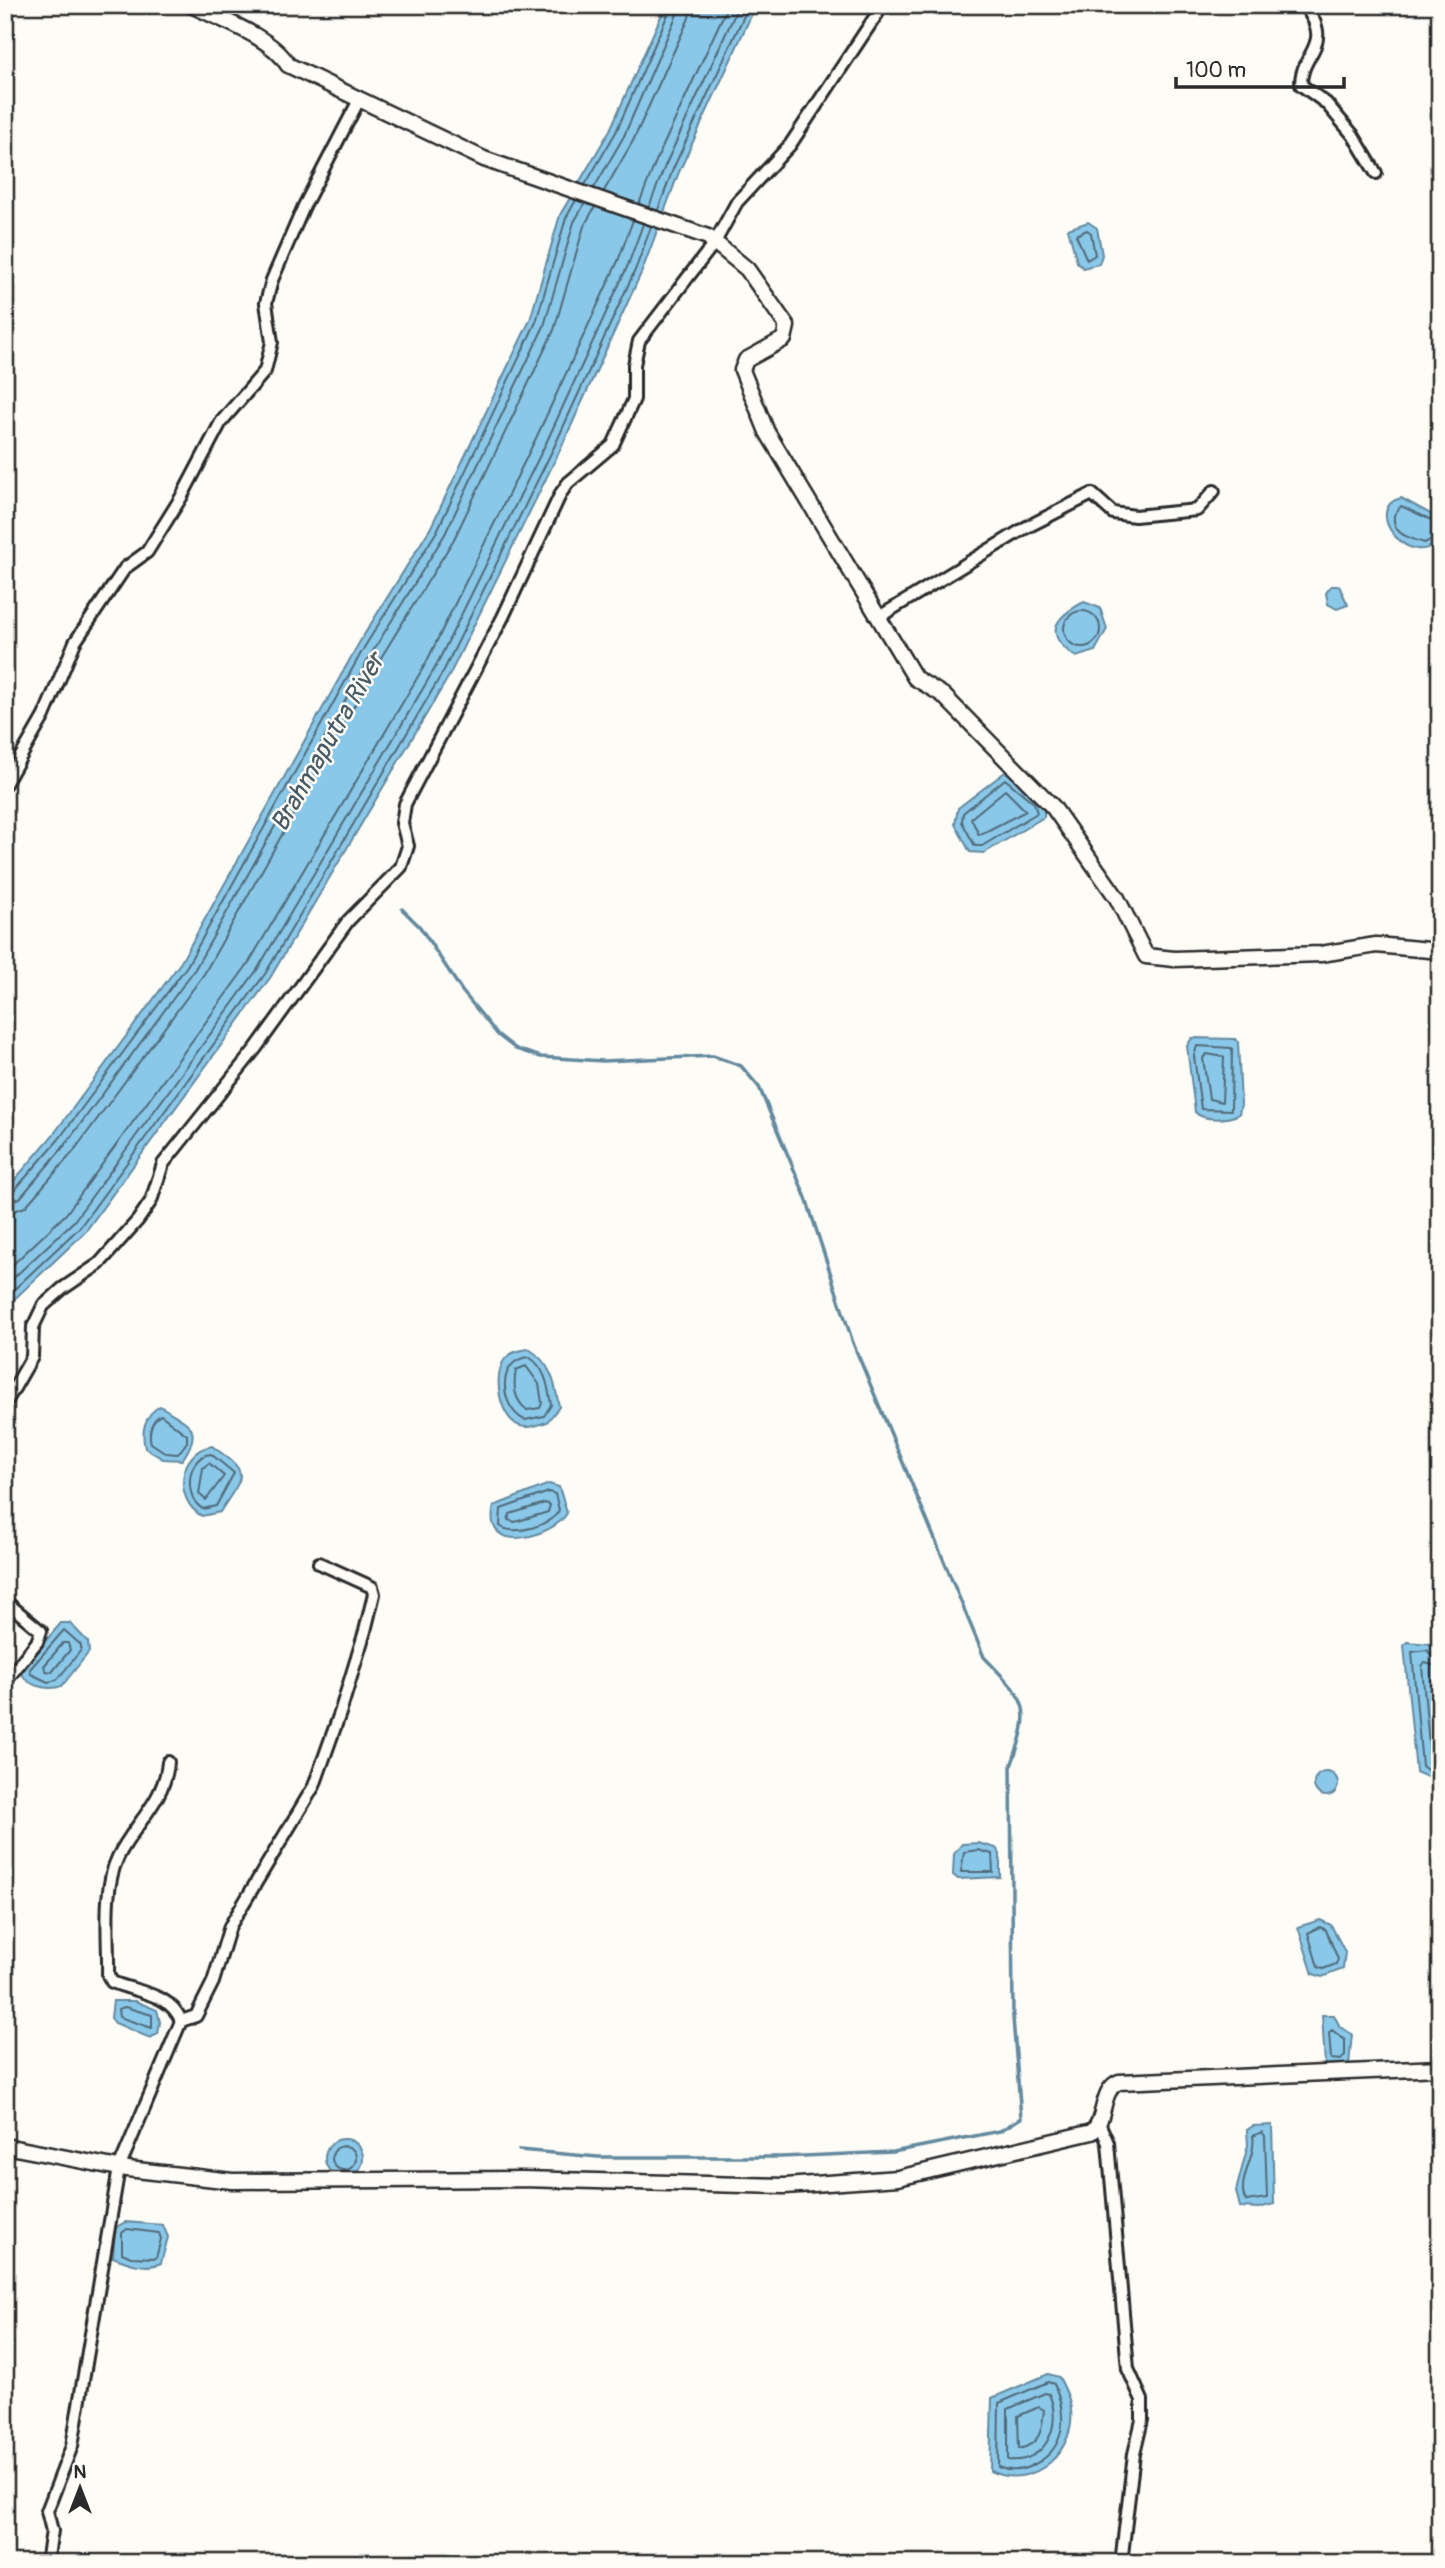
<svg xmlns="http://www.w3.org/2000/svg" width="1445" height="2568" font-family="Pangolin,sans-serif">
  <rect width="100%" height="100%" fill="#fdfcf7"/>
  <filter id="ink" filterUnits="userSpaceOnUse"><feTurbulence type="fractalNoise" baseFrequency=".0143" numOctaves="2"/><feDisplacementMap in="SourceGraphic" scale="14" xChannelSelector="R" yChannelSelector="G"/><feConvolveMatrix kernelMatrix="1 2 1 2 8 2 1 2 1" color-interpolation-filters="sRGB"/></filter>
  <g filter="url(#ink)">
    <g fill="#8ac8ea" stroke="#64899e" stroke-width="2">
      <polygon points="666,5 756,5 679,172 642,271 561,448 449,676 270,978 85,1232 5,1308 5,1191 53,1135 181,962 359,643 431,527 530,320 560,215 610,130"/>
      <polygon points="1088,222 1097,228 1102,255 1099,264 1083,268 1077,262 1068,229"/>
      <path d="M1401 498 1440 519V539C1412 574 1360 509 1401 498Z"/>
      <polygon points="1331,586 1339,586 1348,605 1337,609 1328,604 1326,593"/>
      <path d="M1084 602 1100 608 1107 629 1095 651 1076 657C1043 635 1053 618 1084 602Z"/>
      <polygon points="1005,772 1013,774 1044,808 1044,817 984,853 970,852 955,824 958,808"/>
      <path d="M1192 1038 1235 1039 1238 1042 1241 1104 1239 1114C1228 1120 1203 1121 1195 1112L1187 1046Z"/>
      <path d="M529 1349C551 1363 555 1382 559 1407L547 1422C540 1424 531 1428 525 1427 499 1425 490 1370 508 1356 513 1351 523 1350 529 1349Z"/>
      <path d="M160 1406C188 1424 205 1427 182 1460L163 1459 145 1448C141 1432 144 1415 160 1406Z"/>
      <path d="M212 1446C251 1474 245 1473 220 1512L202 1516C173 1500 178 1451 212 1446Z"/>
      <path d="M549 1484 559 1487 567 1513C555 1536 481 1558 494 1506Z"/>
      <path d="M61 1623H70L88 1642 89 1652 62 1686C48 1691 23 1686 21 1669Z"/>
      <polygon points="1407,1642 1431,1644 1438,1654 1440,1774 1427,1777 1416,1772 1404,1645"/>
      <circle cx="1326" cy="1784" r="12"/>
      <polygon points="978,1843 996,1848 1000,1854 1000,1877 958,1879 953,1875 954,1854 962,1844"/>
      <polygon points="1320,1920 1331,1925 1345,1952 1343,1969 1322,1977 1313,1974 1298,1927"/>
      <polygon points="113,2001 135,2001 157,2010 160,2022 158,2034 150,2038 115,2023 111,2018"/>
      <polygon points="1322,2015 1334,2015 1340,2027 1352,2034 1349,2065 1329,2069 1325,2065"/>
      <polygon points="1272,2125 1274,2204 1259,2208 1240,2207 1236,2191 1248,2145 1247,2130 1253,2126"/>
      <circle cx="344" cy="2158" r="19"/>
      <path d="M125 2222 163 2225 168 2237 161 2263C146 2270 128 2263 113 2257L115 2228Z"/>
      <path d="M1048 2374 1059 2377C1063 2385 1068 2394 1070 2403 1080 2450 1033 2492 990 2471L992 2398Z"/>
    </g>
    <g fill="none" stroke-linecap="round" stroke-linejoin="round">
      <g stroke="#516a77" stroke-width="2">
        <polyline points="585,185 616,132 672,5"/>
        <polyline points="594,188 624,136 681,5"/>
        <polyline points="604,191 633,141 689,18 691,5"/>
        <polyline points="639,204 656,161 728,5"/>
        <polyline points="649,207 665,166 739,5"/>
        <polyline points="658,210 673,169 749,5"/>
        <polygon points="1087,230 1091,233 1095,255 1087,260 1076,235"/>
        <path d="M1440 524 1401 506 1394 515C1392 535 1408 537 1424 543L1440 536"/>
        <circle cx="1082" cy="629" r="18"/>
        <polygon points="1005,779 1034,803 1037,813 982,846 975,846 962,822 963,813"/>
        <polygon points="1005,790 1026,811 979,835 971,818"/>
        <polygon points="1197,1046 1232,1048 1231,1110 1201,1109 1194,1056"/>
        <polygon points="1207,1054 1224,1057 1222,1102 1209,1099 1203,1058"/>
        <polyline points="5,1195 13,1192 59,1139 187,966 365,646 437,531 536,322 566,218 576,200"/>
        <polyline points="5,1203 20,1198 65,1145 195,969 373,651 445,534 544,326 574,222 585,203"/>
        <polyline points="5,1214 25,1207 73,1152 204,974 382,656 454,539 554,330 584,226 595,207"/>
        <polyline points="5,1272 66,1214 248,964 426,663 537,436 618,261 633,220"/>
        <polyline points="5,1286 74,1221 257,970 435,668 547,441 628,265 643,224"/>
        <polyline points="5,1298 80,1227 265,974 443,672 555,445 636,268 651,227"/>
        <path d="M529 1357C546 1368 548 1386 551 1405L544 1416 525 1420C500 1409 495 1360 529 1357Z"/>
        <path d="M526 1366 539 1384 542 1403 540 1408 527 1410C514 1400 513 1386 516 1370Z"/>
        <path d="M161 1415 187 1435V1442L178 1454 166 1453 151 1443C148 1433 151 1420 161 1415Z"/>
        <path d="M211 1454 234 1473 216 1506 203 1509C183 1498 186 1456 211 1454Z"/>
        <polygon points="209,1463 224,1476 206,1500 199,1494 203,1468"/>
        <path d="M549 1492 555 1494 559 1510C553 1525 513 1537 500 1526L501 1509Z"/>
        <polygon points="545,1503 550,1505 548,1512 515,1522 508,1520 510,1514"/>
        <polygon points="64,1630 81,1645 81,1650 57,1680 48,1682 31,1674 30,1669"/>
        <polygon points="63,1643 68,1643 70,1650 52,1672 46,1671 44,1666"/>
        <polyline points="1440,1658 1433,1657 1427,1650 1412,1652 1422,1766 1427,1770 1440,1768"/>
        <polyline points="1440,1667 1425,1663 1422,1666 1430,1756 1440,1759"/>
        <polyline points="1440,1678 1433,1681 1440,1745"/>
        <polygon points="978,1850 992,1854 993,1872 961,1872 964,1852"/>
        <polygon points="1320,1927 1326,1930 1338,1959 1336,1964 1323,1969 1318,1967 1308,1933"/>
        <polygon points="125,2007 152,2015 152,2028 119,2017 118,2009"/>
        <polygon points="1332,2030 1345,2040 1345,2055 1341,2060 1331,2059 1329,2033"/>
        <path d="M1262 2132 1265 2136 1267 2198 1246 2201C1235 2183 1257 2156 1253 2136Z"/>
        <circle cx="344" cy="2158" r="12"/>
        <polygon points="127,2229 159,2233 161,2239 156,2258 131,2257 122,2253 122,2233"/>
        <path d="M1048 2382 1054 2384C1067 2413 1067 2448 1035 2464 1024 2470 1011 2473 998 2467L999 2403Z"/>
        <path d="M1045 2393 1049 2394C1063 2426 1045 2464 1008 2460V2409Z"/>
        <path d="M1039 2407 1044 2410C1042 2429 1041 2444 1019 2449L1018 2416Z"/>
      </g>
      <path stroke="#64899e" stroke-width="3.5" d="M402 909 420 927 462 991 498 1035 516 1049 541 1057 603 1061 713 1056 741 1066 759 1087 806 1198 853 1343 984 1657C1027 1702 1034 1705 1011 1766L1013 2018 1021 2118 1000 2131 893 2152 781 2157H598L519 2150"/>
      <g stroke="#2b2b2b" stroke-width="16">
        <g id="minor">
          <path d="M1304 5C1336 46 1300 52 1301 85L1326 103 1353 135 1376 173"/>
          <polyline points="879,617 1025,528 1092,494 1113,513 1135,516 1197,510 1214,491"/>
          <polyline points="5,784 44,716 75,642 125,568 147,552 182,496 221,422 265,371 272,342 266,303 272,280 304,206 359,100"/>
          <polyline points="5,1404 32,1357 33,1327 43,1306 62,1289 99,1264 138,1220 151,1201 163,1164 256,1048 348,921 401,867 408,846 402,823 405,804 503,617 561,493 568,483 613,445 634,399 634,365 639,341 715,242 737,202 790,145 883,5"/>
          <polyline points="5,1601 41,1631 37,1642 5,1682"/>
          <path d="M168 1762C165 1801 134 1824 118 1857 102 1890 109 1939 108 1975L112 1982C135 1992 171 1993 181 2021"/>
          <polyline points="1100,2125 1108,2143 1128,2369 1142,2400 1142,2420 1134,2454 1121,2563"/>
          <polyline points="47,2563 52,2531 47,2511 72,2446 119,2168 181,2021 196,2016 213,1982 230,1926 314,1786 340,1713 365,1631 374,1594 372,1587 319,1563"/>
        </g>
      </g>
      <g stroke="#2b2b2b" stroke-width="19">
        <g id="tertiary">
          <path d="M191 5C220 19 272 37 288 65L484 159 708 237 747 269 787 326 784 339 746 360 742 370 767 432 915 678 943 695 1053 807 1117 898 1146 956 1174 959 1321 954 1376 945 1440 951"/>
          <path d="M5 2146 119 2168 232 2181 522 2179 785 2186 898 2178 1092 2132C1107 2118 1100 2090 1119 2082L1440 2068"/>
        </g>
      </g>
      <use href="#minor" stroke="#fdfcf7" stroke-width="10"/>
      <use href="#tertiary" stroke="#fdfcf7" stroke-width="14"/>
    </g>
  </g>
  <g text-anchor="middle" stroke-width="5" stroke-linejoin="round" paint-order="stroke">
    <g font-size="26" font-style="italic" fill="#485a64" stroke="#fdfcf7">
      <text transform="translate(327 742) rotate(-60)" y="9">Brahmaputra River</text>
    </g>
  </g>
  <rect width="1445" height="2568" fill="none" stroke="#fdfcf7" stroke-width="28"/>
  <rect x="14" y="14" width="1417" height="2540" fill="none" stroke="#2b2b2b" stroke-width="2.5" filter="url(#ink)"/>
  <g transform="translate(80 2488)" stroke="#fdfcf7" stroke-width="5" paint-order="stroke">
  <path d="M0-5L12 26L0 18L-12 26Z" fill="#2b2b2b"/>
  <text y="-10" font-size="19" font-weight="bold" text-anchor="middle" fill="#2b2b2b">N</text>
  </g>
  <path d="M1176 77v10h168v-10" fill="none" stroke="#2b2b2b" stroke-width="3.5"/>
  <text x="1186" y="77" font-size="21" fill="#2b2b2b" stroke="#fdfcf7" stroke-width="5" paint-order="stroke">100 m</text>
</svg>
